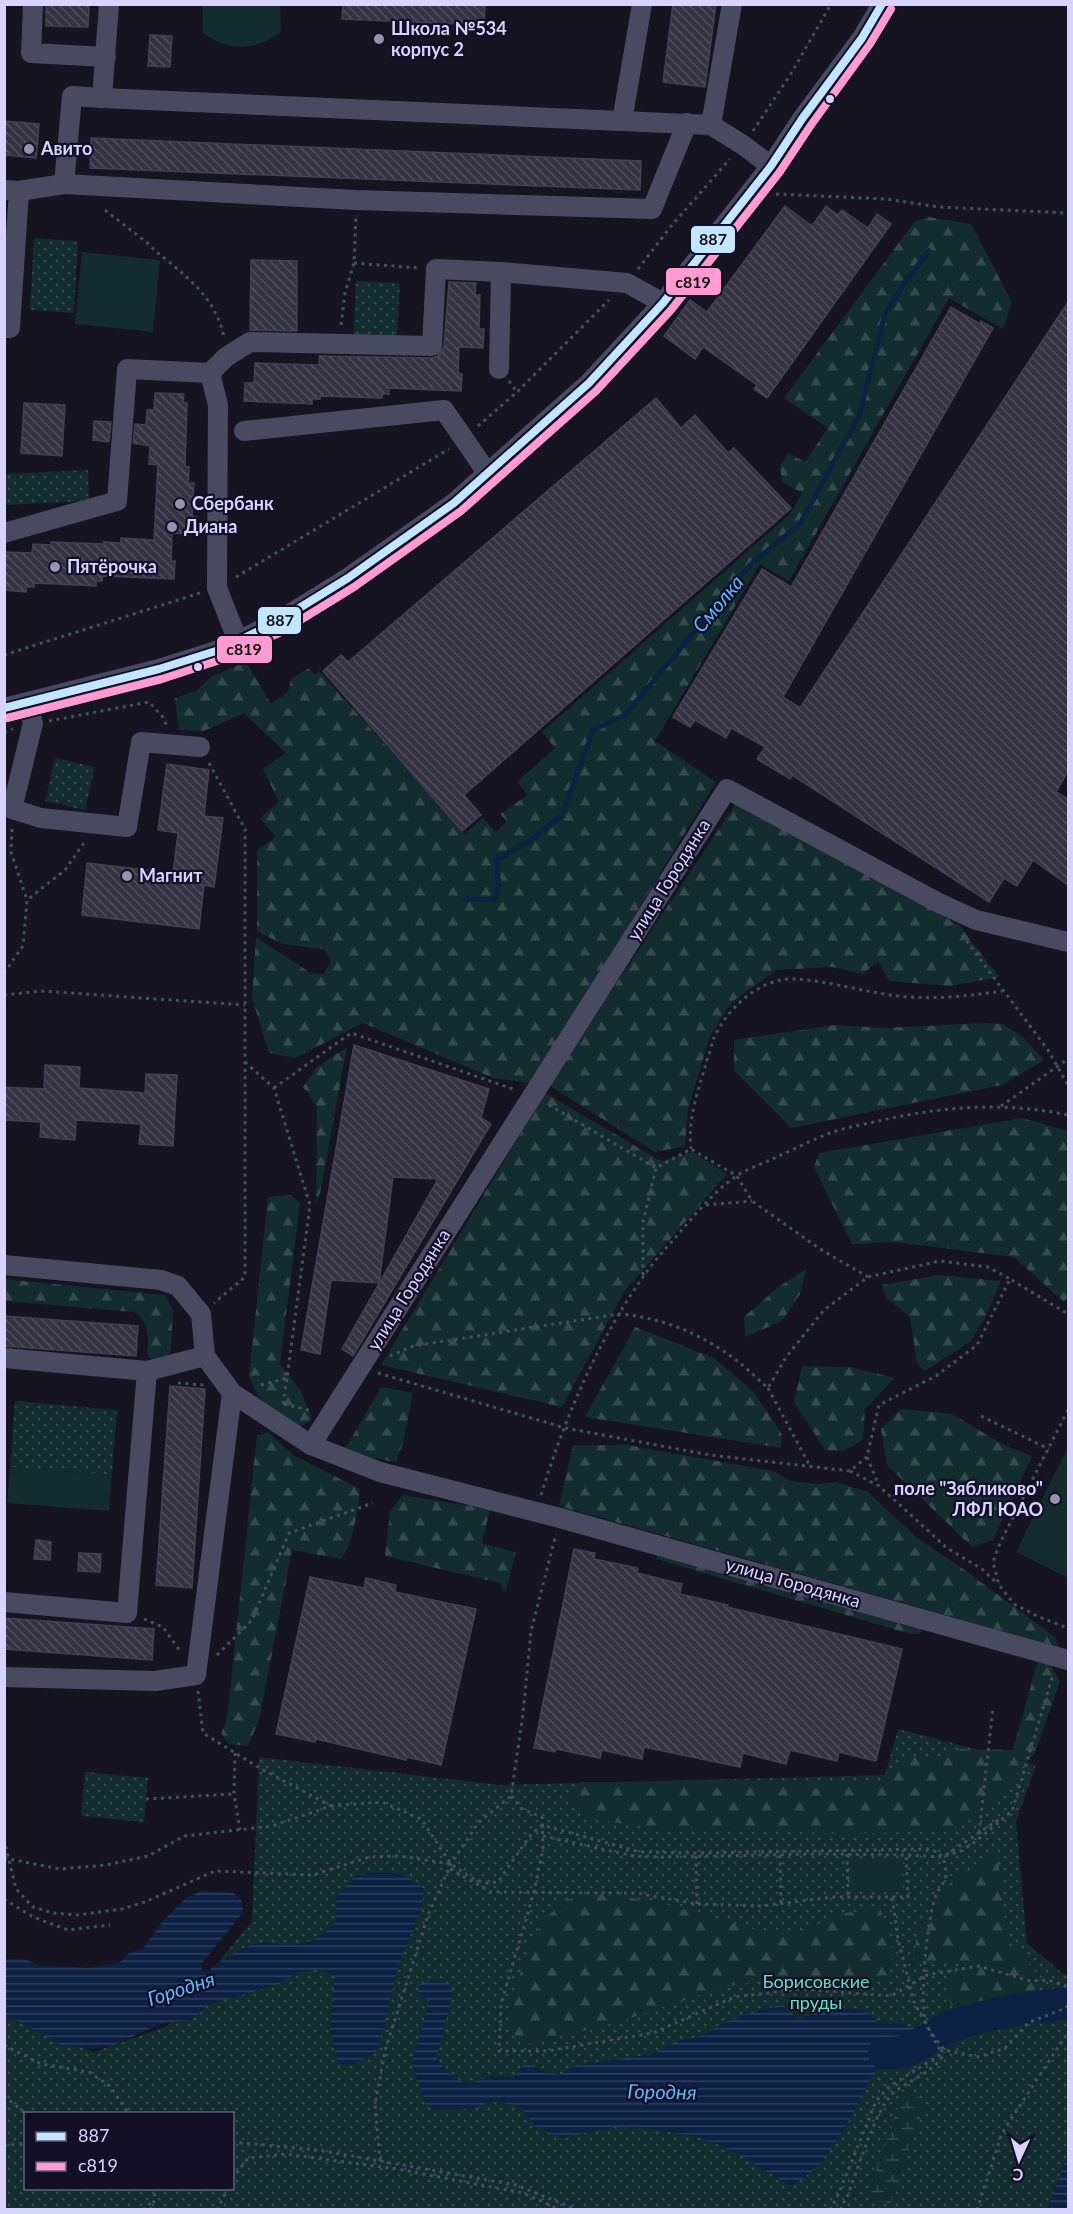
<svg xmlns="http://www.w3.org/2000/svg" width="1073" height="2214" font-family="Lato,sans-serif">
  <defs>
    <pattern id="green-dots" width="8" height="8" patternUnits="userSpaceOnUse" patternTransform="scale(1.5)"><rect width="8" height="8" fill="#132c2d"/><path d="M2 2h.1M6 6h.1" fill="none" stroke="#354a4c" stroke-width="1.8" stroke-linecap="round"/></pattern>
    <pattern id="forest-firs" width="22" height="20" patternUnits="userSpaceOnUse" patternTransform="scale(1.5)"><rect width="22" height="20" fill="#132c2d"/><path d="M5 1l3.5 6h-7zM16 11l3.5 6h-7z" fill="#354a4c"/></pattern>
    <pattern id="wetland-marsh" width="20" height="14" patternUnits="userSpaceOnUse" patternTransform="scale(1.5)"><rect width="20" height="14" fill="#132c2d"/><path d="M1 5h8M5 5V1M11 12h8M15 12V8" fill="none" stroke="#354a4c"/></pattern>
    <pattern id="water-rules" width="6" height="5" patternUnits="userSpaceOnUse" patternTransform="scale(1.5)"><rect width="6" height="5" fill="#0d2144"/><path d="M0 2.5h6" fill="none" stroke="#304060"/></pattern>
    <pattern id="building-back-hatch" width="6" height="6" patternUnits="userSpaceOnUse" patternTransform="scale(1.5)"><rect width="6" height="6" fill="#343243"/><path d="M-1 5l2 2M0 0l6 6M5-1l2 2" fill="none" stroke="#514f5f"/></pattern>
  </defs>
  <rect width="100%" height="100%" fill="#161421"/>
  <g fill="url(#green-dots)" fill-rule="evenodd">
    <polygon points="34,238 78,241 74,313 30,310"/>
    <polygon points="356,281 400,283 397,340 353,338"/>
    <polygon points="88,470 89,501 5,505 4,474"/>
    <polygon points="55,758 95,767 85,810 45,801"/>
    <polygon points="15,1401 117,1410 112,1475 10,1467"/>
    <path d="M898 1729 1036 1765 1016 1821 1027 1943 1062 1973 1068 1975V2152L1048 2209H5L4 2011 15 2020 94 2052 167 2026 252 1921 259 1757 501 1785 885 1775ZM26 2114H232V2188H26Z"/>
    <polygon points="85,1772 148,1778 144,1822 81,1816"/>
  </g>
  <g fill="url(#forest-firs)">
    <polygon points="929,217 971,224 1012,302 1003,329 949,298 789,581 760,564 655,741 716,782 532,1083 493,1078 363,1023 295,1058 269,1053 252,998 256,937 311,973 324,974 331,961 324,949 282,944 257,931 257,850 276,837 260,818 279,802 263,769 286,753 244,713 204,731 179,730 175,698 196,691 211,677 246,662 271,704 288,692 291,679 309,668 315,675 319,671 465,834 483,818 496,832 507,821 500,814 528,795 517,782 555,748 542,732 790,514 802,493 782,482 780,466 788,453 805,462 828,428 784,398 915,221"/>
    <polygon points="738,800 959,925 999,977 951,986 889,981 878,961 863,974 832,967 776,970 732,1002 710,1036 688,1109 685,1146 655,1152 549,1085"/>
    <polygon points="982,1023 1003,1024 1023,1037 1044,1060 1002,1085 791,1128 734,1071 734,1040 835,1025 884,1028"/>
    <polygon points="347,1047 320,1193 316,1205 317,1107 303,1087 318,1066"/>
    <polygon points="545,1093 661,1161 693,1152 727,1174 624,1292 562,1407 381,1365"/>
    <polygon points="1022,1118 1068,1131 1068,1297 1064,1302 1014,1257 895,1242 852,1244 814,1167 819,1153"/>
    <polygon points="291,1195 300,1203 280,1364 301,1391 312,1420 299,1427 268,1411 256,1392 249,1376 268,1197"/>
    <polygon points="806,1269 800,1294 782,1321 745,1337 744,1317 777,1288"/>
    <polygon points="940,1275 1001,1281 985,1318 970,1342 924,1371 917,1364 910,1317 886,1298 882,1285"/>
    <path d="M4 1279 165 1295 173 1310 171 1349 167 1359 158 1361 148 1357C148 1338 151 1324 134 1312L5 1301Z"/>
    <polygon points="635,1327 714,1358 753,1391 782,1434 781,1448 585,1417"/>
    <polygon points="802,1366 850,1367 895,1378 865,1409 863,1440 843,1451 825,1450 794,1402"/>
    <polygon points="381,1387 413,1393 403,1443 396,1462 368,1457 345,1449"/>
    <polygon points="901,1409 952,1414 1002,1444 1032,1456 993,1540 972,1547 887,1465 881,1429"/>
    <path d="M268 1432 293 1455 360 1489C359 1506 352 1547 341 1559L292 1550 259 1720 248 1746 229 1744 221 1733 226 1722 229 1701 257 1436Z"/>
    <polygon points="573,1445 628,1445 773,1471 791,1481 817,1484 836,1482 868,1492 916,1537 966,1571 1055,1637 1059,1647 559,1506"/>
    <polygon points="402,1495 490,1509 482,1543 516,1552 505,1593 500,1583 385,1556 390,1512"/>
    <polygon points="659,1553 924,1627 919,1634 910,1634 656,1559"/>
    <polygon points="1038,1660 1049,1662 1060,1681 1035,1753 984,1811 951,1831 839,1834 758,1830 658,1829 593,1819 568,1800 580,1782 797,1784 886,1780 896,1773 905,1754 927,1760 961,1749 1013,1750"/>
    <polygon points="997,1848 1007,1939 1046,1984 1023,1996 954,2011 946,1992 960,1963 914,1964 917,1926 948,1885"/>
    <path d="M604 1894 658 1902 744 1927 785 1935 813 1927 836 1914 880 1909C890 1935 897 1953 887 1981L851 1984 789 1977 728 1986 615 2023 528 2044 512 2033V1998L527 1953 543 1921 565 1900Z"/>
  </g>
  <polygon fill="url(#wetland-marsh)" points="903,2092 926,2100 890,2204 867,2197"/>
  <g fill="#132c2d">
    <path d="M202 5H280L281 32C255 51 229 52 203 33Z"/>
    <polygon points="82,252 160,260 153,332 75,324"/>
    <polygon points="1068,1447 1068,1578 1016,1552"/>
    <polygon points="10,1467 112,1475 109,1511 7,1503"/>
    <polygon points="850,1861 903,1861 903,1891 850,1892"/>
  </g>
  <g fill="url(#water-rules)">
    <path d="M383 1872 405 1875 424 1889 422 1908 398 1966 382 2036 375 2053 351 2065 338 2064 330 2030 335 1976 320 1969 295 1974 276 1985 209 2005 191 2020 163 2023 114 2045 95 2049 60 2045 26 2025 5 2016V1957L9 1959H24L39 1965 90 1968 120 1962 129 1953 143 1948 164 1920 187 1897 202 1891 233 1893 241 1899 243 1912 202 1963 201 1970 208 1971C224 1959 240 1946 261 1943 268 1942 277 1944 284 1945 306 1946 323 1937 336 1921V1898L356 1875Z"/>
    <path d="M436 1979 448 1984 453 1993 436 2060 454 2077 468 2084 491 2076 514 2077 523 2065 531 2064 541 2070 560 2075 577 2065 653 2054 679 2041 702 2036 723 2023 763 2009 781 2005 799 2019 827 2008 864 2009C883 2034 889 2018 911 2027 920 2030 925 2042 929 2050L874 2071C855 2109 832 2165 791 2186L738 2154 703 2138 653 2129 614 2127 561 2138 535 2126 521 2108 508 2103 490 2102 475 2108 440 2111 426 2104 412 2062 429 2001 418 1992 420 1984Z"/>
    <polygon points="1068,2152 1068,2209 1048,2209"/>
  </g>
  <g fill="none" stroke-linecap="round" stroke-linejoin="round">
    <polyline stroke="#0d2144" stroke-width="5" points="465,899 494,900 499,885 496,860 531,840 562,815 593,730 625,715 750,565 800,524 859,416 885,314 908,278 929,251"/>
    <path stroke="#0d2144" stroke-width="32" d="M884 2053C914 2056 928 2035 952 2026 988 2014 1025 2007 1063 2004"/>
  </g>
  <g fill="url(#building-back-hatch)" stroke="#433f54" stroke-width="1.5">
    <polygon points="46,4 89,4 88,27 46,26"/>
    <polygon points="343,4 485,4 484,25 342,19"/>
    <polygon points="673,4 716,4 705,87 663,82"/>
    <polygon points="150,35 172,36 170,67 148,66"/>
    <polygon points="4,121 39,124 36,158 4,155"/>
    <polygon points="91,138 641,161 640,190 90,168"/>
    <polygon points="785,206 812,226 826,206 838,215 842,210 868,228 877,214 891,224 767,398 754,389 757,385 703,347 695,359 664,336 690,300 707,312"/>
    <polygon points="251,260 297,261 297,331 250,330"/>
    <polygon points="449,282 476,283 475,295 480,295 479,329 484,329 483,348 459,347 458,373 462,374 461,391 389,388 389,394 382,394 382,398 320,396 320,399 312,399 312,404 244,401 245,383 254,383 255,363 319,365 319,356 432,358 438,356 444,347"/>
    <polygon points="1068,302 1068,771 1056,792 1068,799 1068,885 1033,860 1017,886 1004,878 989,902 792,775 790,779 757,759 765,747 731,728 726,738 695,720 690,727 673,717 762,569 791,587 951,307 980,324 981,321 993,328 783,697 800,708"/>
    <polygon points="155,393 184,394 183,403 187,403 185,466 189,467 188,483 194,483 192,516 197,517 197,534 172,533 171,561 175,561 174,579 102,576 102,581 96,581 96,586 34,583 34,587 26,587 26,592 4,590 4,552 32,553 33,544 51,545 51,542 104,544 104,542 121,543 121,538 154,540 158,465 149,464 150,446 133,443 135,424 146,425 147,410 154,410"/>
    <polygon points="656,398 681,428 695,415 728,453 734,448 791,508 464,795 481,815 462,831 323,671 341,655 348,662"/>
    <polygon points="24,403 65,405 62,456 21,453"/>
    <polygon points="94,421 111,422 109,442 93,440"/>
    <polygon points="167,764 209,770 204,816 223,818 214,887 204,885 199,929 82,915 87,863 173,873 178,833 158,830"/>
    <polygon points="354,1045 489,1089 481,1118 491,1124 353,1356 342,1349 438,1179 393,1177 379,1283 331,1280 320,1354 301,1350"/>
    <polygon points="45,1065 80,1067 79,1088 145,1093 146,1074 177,1075 173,1146 139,1144 141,1124 76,1120 75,1140 40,1137 41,1122 4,1120 4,1087 44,1089"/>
    <polygon points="4,1316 138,1326 136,1356 4,1346"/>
    <polygon points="170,1386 205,1389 192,1588 156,1585"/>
    <polygon points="36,1540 51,1542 50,1560 34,1559"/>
    <polygon points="574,1549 595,1553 594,1559 638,1568 637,1573 682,1584 680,1594 728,1605 727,1607 902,1649 876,1761 839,1752 837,1761 790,1750 786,1764 743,1753 740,1767 644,1747 642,1759 602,1750 600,1758 556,1749 555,1752 534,1748"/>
    <polygon points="79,1553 101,1554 100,1572 78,1571"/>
    <polygon points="310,1577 364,1588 366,1578 396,1585 395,1592 476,1609 441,1765 407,1757 406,1760 316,1739 315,1742 276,1734"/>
    <polygon points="4,1618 154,1629 152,1660 4,1649"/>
  </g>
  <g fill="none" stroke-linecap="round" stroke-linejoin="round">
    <g stroke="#44505f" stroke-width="3" stroke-dasharray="3 4.5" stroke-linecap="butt">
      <polyline points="753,131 792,72 831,4"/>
      <polyline points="776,194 886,199 939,207 1068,213"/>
      <path d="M105 210 150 245C155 252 161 255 168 261 194 283 216 301 224 337"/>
      <polyline points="354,263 419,268"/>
      <polyline points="638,269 672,225 730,159"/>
      <polyline points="341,325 345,293 354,263 356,217"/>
      <polyline points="509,381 517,392"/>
      <polyline points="478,426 517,392 609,300"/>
      <polyline points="236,577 449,449"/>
      <polyline points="4,655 200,593"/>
      <polyline points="49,721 149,702 162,716 167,726"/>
      <polyline points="4,732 13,729"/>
      <polyline points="209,763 245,829 245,1277 214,1303"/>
      <polyline points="12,829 11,852 27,900"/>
      <polyline points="962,935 1048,1050 1068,1085"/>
      <polyline points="4,973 23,946 27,900 65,870 86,840"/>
      <polyline points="4,995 41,991 245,1005"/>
      <polyline points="245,1062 274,1088 310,1205 287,1378 257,1386"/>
      <polyline points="274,1088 351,1033 516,1090"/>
      <polyline points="549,1105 656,1168 691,1149 737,1176 752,1201 820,1249 868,1277"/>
      <polyline points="1001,1106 1068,1059"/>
      <path d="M691 1149C687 1120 699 1088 707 1060 710 1053 711 1045 714 1038 726 1009 761 977 795 979 829 981 864 992 898 996 934 1000 968 996 1003 991"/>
      <polyline points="706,1205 752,1201"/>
      <polyline points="643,1275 643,1222 656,1168"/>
      <path d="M390 1356 413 1346 619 1314C660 1317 699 1333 732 1357 745 1366 756 1378 768 1388L786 1357 824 1310 868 1277 940 1261 988 1267 1010 1279"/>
      <polyline points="378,1373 565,1428 710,1455 850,1471 867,1457 879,1405 936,1376 977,1345 1010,1279 1068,1314"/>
      <polyline points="178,1383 204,1385"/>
      <polyline points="768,1388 810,1466"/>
      <polyline points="283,1404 287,1378"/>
      <polyline points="284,1404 312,1411"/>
      <polyline points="1068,1410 1000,1543 993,1562 999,1585 1014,1604 1039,1617 1068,1628"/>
      <polyline points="981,1416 1049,1449"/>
      <polyline points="867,1457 879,1486"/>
      <polyline points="850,1471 879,1486 947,1548 982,1569 998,1584"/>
      <path d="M541 1495C564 1420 597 1342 643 1277 654 1261 668 1246 681 1231 697 1212 714 1192 735 1177 746 1169 760 1165 772 1159 791 1151 811 1140 830 1133 847 1127 866 1124 883 1120 944 1106 1007 1102 1068 1115"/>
      <polyline points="144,1619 163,1627 180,1651"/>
      <polyline points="217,1655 252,1620 289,1533 373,1503"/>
      <polyline points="235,1753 234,1794 240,1830"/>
      <polyline points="511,1796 522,1809 542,1817 543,1849 534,1892 501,2004 499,2051 547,2051 653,2033 734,1997 801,1989 891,1996 927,1975 978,1966 1031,1981 1048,1980 1068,1987"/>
      <polyline points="146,1799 234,1794"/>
      <path d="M331 1806 382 1802 421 1819 451 1864 475 1880 487 1883 498 1882 530 1836 542 1825 640 1852 699 1853 927 1849 938 1852C942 1857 946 1863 946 1869 948 1881 938 1888 935 1898 927 1921 919 2000 926 2023 929 2032 939 2042 944 2050L979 2057 1005 2048 1028 2023 1066 2008 1068 2005"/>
      <polyline points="979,1833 993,1708"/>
      <polyline points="543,1836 634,1856 661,1857 814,1854 909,1855 942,1857 961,1851 975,1842 1012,1811 1053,1675"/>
      <polyline points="4,1839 16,1889 33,1907 53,1913 78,1915 122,1909 145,1902 215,1871 313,1875 369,1857 400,1856 451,1864"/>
      <polyline points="847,1854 848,1897"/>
      <polyline points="780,1855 781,1903"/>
      <polyline points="946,1855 998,1820"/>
      <polyline points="696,1856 697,1904"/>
      <polyline points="4,1858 60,1869 106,1865 148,1856 184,1836 272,1826 331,1806 258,1767 203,1733 198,1691"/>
      <polyline points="450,1869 491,1892 636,1893 697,1904 762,1906 832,1897 908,1897 906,1855"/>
      <polyline points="892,1898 898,1939 914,2002 941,2052"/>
      <polyline points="4,1899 33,1917 68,1930 110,1925"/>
      <polyline points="4,2045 41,2064 89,2072 110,2086 129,2114"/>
      <polyline points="4,2096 26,2114"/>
      <polyline points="232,2142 318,2150 516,2185 578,2210"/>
      <polyline points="4,2146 26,2143"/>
      <polyline points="380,2161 375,2105 385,2051 428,1915 451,1864 478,1823 511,1796 523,1714 531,1631 556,1534"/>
      <polyline points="232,2179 248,2158 286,2154 397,2169 523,2193 561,2210"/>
      <polyline points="143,2210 154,2200"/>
      <polyline points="150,2210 155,2199 154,2188"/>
      <polyline points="217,2210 228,2188"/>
      <polyline points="830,2210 839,2193 876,2101 890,2086 943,2053 941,2049"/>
      <path d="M840 2210 847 2197C857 2172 875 2112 891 2095 904 2082 941 2069 944 2052"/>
      <polyline points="977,2210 1002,2133 1068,2032"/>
    </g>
    <g stroke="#4a4962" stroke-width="20">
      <polyline points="33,4 31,53 106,57"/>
      <polyline points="109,4 102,98 711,125 743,145 771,166"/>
      <polyline points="622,121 642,4"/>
      <polyline points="711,125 732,4"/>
      <polyline points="64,184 72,96 102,98"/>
      <polyline points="4,190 19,191 10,328 4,328"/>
      <polyline points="19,191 64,184 356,200 652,209 687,123"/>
      <polyline points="499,369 501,272"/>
      <polyline points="244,431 444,410 488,474"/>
      <polyline points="4,533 117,501 127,369 210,373"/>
      <polyline points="238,641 217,588 218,405 210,373 226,357 250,342 432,346 436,269 501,272 627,283 663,303"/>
      <polyline points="27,703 33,723 12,809 41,818 127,827 141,742 200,747"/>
      <polyline points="4,708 159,669 219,650 238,641 275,623 348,578 454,503 589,383 663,303 771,166 802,119 862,38 882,4"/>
      <polyline points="1068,942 976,920 937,902 727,789 311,1445 380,1472 560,1518 1068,1660"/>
      <polyline points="4,1265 161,1280 178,1286 201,1314 205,1356 232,1393"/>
      <polyline points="4,1358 147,1371 205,1356"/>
      <polyline points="4,1602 127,1613 147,1371"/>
      <polyline points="4,1677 155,1681 196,1675 232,1393 311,1445"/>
    </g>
    <g stroke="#130f26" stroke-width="12">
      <polyline id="bus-1" points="4,708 159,669 219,650 275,623 348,578 454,503 589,383 663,303 771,166 802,119 862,38 882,4"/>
    </g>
    <g stroke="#130f26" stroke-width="12">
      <polyline id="bus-2" points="7,718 162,679 223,659 281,632 354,587 461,511 596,391 671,310 779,173 811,125 870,44 891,9"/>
    </g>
    <use href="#bus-1" stroke="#c2e6ff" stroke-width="8"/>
    <use href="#bus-2" stroke="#ff9ad2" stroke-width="8"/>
  </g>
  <g fill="#9591b1" stroke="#130f26" stroke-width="2">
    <circle cx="379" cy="39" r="6"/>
    <circle cx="29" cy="149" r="6"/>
    <circle cx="180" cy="504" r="6"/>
    <circle cx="172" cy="527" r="6"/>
    <circle cx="55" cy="567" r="6"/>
    <circle cx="127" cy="876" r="6"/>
    <circle cx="1055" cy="1499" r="6"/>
  </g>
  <g fill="#d9d4ff" stroke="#130f26" stroke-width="2">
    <circle cx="830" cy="99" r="5"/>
    <circle cx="198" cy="667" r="5"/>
  </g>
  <g text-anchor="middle" stroke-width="4.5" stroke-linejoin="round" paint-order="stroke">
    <g font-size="18" font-weight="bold" fill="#d9d4ff" stroke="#130f26" text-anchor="start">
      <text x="391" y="35">Школа №534<tspan x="391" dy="21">корпус 2</tspan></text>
      <text x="41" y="155">Авито</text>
      <text x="192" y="510">Сбербанк</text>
      <text x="184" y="533">Диана</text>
      <text x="67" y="573">Пятёрочка</text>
      <text x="139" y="882">Магнит</text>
      <text x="1043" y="1495" text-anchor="end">поле "Зябликово"<tspan x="1043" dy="21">ЛФЛ ЮАО</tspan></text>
    </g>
    <g font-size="18" fill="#d9d4ff" stroke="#130f26">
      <text transform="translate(669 880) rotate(-58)" y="6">улица Городянка</text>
      <text transform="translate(409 1290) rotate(-58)" y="6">улица Городянка</text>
      <text transform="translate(793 1583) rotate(16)" y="6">улица Городянка</text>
    </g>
    <g font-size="18" fill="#5fe0c0" stroke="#130f26">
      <text x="816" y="1988">Борисовские<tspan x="816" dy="21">пруды</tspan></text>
    </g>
    <g font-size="20" font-style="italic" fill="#62b6ff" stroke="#130f26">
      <text transform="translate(718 604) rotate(-50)" y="7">Смолка</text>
      <text transform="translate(181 1989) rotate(-18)" y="7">Городня</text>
      <text transform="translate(662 2092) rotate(1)" y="7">Городня</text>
    </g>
  </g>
  <g stroke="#130f26" stroke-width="2">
    <rect x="690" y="225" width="46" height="29" rx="6" fill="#c2e6ff"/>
    <rect x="665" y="267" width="57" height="29" rx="6" fill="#ff9ad2"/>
    <rect x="257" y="606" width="45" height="29" rx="6" fill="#c2e6ff"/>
    <rect x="216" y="635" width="57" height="29" rx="6" fill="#ff9ad2"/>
  </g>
  <g font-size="16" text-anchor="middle" font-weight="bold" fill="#111">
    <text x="713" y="245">887</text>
    <text x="693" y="288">с819</text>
    <text x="280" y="626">887</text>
    <text x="244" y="655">с819</text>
  </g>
  <rect width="1073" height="2214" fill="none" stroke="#d9d4ff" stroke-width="12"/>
  <rect x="24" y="2112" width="210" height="78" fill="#130f26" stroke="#625e7d" stroke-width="1.5"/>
  <rect x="36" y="2132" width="30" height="9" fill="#c2e6ff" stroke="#625e7d" stroke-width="1.5"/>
  <text x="78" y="2142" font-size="18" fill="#d9d4ff">887</text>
  <rect x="36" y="2162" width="30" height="9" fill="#ff9ad2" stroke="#625e7d" stroke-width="1.5"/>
  <text x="78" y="2172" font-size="18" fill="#d9d4ff">с819</text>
  <g transform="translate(1019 2160) rotate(184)" stroke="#130f26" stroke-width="4.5" paint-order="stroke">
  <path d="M0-4.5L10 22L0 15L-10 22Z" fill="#d9d4ff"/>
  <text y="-9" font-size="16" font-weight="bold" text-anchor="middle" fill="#d9d4ff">С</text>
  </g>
</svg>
